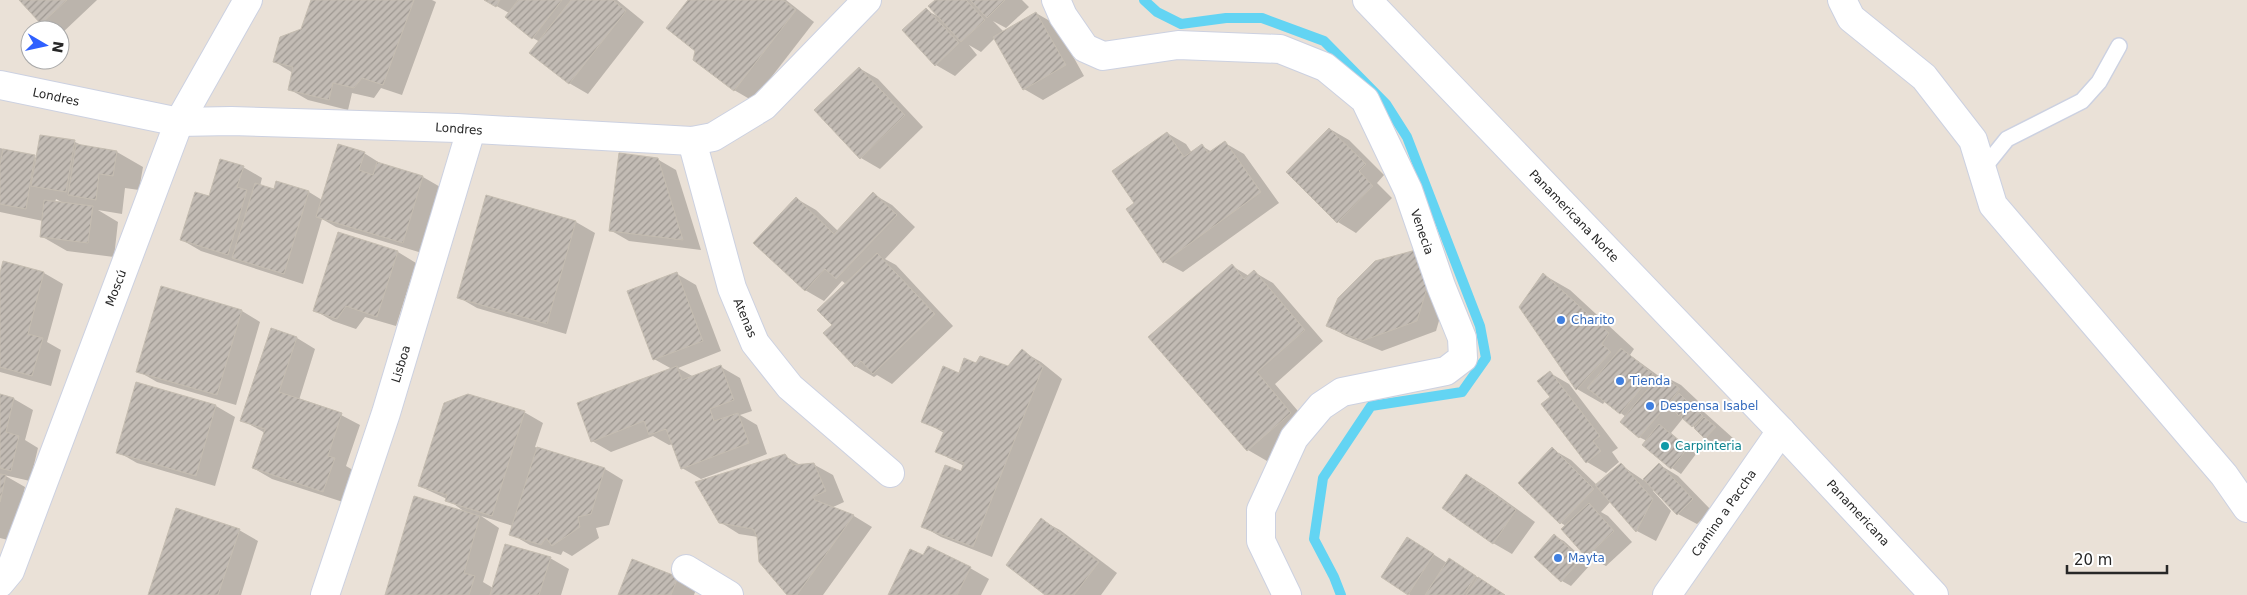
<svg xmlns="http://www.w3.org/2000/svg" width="2247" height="595" font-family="'DejaVu Sans',sans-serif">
  <defs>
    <pattern id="building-hatch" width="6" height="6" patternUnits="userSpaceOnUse" patternTransform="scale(1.25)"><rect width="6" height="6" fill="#c2bbb4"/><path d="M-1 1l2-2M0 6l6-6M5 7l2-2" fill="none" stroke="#9e9892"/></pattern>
  </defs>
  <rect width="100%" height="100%" fill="#eae1d7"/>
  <g fill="#0003" fill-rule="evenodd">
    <polygon points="21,0 97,0 61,34 60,30 54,30 42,23"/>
    <polygon points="313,0 432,0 436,2 402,95 381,88 374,98 352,93 348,110 308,100 289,89 293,73 275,62 301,30"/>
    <polygon points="486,0 617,0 644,22 588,94 569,83 540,42 533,38 509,13"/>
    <polygon points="689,0 786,0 814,22 753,101 734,90 696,51"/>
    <polygon points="937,0 1022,0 1029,7 1006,28 993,21 1004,32 1036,13 1055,24 1084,76 1043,100 1024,89 995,38 981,52 969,45 977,55 955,76 936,65 904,30 926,10 939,17"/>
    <polygon points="859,68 878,79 923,127 880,169 861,158"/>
    <polygon points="1330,129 1349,140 1384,175 1377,183 1392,198 1356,233 1338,222"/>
    <polygon points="1167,133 1186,144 1192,153 1202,146 1212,152 1225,143 1244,154 1279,203 1183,272 1164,262"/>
    <path d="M75 142 83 146 117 152 143 167 139 190 125 188 122 214 98 210 118 222 114 257 67 251 41 236 43 221 0 212V148L37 158ZM56 199 63 203 55 202Z"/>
    <polygon points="364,153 383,165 423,177 442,188 422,253 336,227 322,219 303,284 201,251 182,240 243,167 262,178 260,186 275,191 309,192 322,200"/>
    <polygon points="657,159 676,170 701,250 629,241 610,230"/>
    <polygon points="873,194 892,205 915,227 885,259 896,265 953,326 892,384 877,375 874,377 855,366 833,325 846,284 842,281 824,301 805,290 797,199 816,210 838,231"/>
    <polygon points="487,196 576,222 595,233 566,334 477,308 458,297"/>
    <polygon points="398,252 416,263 396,326 365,317 356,329 333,321 314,310"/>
    <polygon points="1416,252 1445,300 1436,331 1382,351 1346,336 1328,326"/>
    <polygon points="1232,266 1249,276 1254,272 1273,283 1323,341 1275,384 1309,424 1267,461 1248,450 1150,337"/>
    <polygon points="44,273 63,284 47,342 61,350 51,386 0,372 0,278"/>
    <polygon points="677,274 696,285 721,351 678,368 694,377 721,367 740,378 752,411 740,415 757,425 767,454 701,479 682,468 673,444 669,445 653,436 611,452 592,441 672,369 654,359"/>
    <polygon points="1544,275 1570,290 1634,349 1630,355 1660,377 1662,375 1681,385 1698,401 1695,404 1734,439 1724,449 1705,438 1684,417 1671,433 1696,454 1681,474 1672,468 1647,441 1639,437 1626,417 1605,401 1603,404 1577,389"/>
    <polygon points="242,311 260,322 236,405 157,382 138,371"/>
    <polygon points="297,338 315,349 299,400 341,415 360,425 346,466 353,470 343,502 272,479 253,468 265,433 242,420"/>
    <polygon points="1022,351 1041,362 1062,379 992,557 941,537 922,526 962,473 964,466 937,452 944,433 923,421 959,374 977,365 1009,368"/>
    <polygon points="1550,373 1569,384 1618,448 1612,452 1619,462 1606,473 1587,462 1552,397"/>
    <polygon points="137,384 216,406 235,417 215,486 137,463 118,452"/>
    <polygon points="0,395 14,399 33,410 25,440 38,448 30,481 4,475 25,487 12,541 0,538"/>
    <polygon points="524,412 543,423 535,447 605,469 623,480 609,525 596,528 599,538 572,556 563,551 561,555 530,545 511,534 513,526 481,516 499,528 483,582 493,588 550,558 569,569 561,595 388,595 465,512 447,499 419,486"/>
    <polygon points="1552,449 1571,460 1597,485 1621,465 1643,480 1660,465 1678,476 1711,510 1697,524 1678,514 1655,489 1653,491 1671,511 1656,541 1637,531 1611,501 1601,512 1608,516 1632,542 1606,566 1587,556 1566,526 1561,523"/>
    <polygon points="785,456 802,466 813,464 833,475 844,502 831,508 854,516 872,527 823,595 789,595 758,537 739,534 720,522"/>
    <polygon points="1467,475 1485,486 1535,522 1512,554 1493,543"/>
    <polygon points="1041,520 1060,530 1117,573 1101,595 1047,595"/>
    <polygon points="239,530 258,541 241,595 149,595"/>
    <polygon points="1554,536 1564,541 1590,565 1571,586 1562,581"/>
    <polygon points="1408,538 1447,563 1468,571 1505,595 1410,595 1383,577"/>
    <polygon points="924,557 970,568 989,579 981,595 890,595"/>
    <polygon points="678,578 696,589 694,595 620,595"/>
  </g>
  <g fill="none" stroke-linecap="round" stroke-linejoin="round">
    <polyline stroke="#63d4f3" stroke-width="10" points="1144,0 1157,12 1181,24 1226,18 1262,18 1324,41 1386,104 1407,137 1480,326 1486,358 1462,392 1371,406 1323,478 1314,539 1334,577 1341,595"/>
  </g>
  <g fill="url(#building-hatch)" stroke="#c5bdb1">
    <polygon points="19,0 67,0 41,24"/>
    <polygon points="311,0 414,0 383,85 362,78 354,88 333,83 329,100 288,90 293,67 273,62 280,37 301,29"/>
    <polygon points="484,0 500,0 496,7"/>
    <polygon points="518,0 562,0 532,39 505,17"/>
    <polygon points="571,0 613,0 626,11 569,84 529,53"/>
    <polygon points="688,0 783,0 796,10 734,91 693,60 695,51 666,28"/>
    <polygon points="935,0 966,0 985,20 961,42 928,6"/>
    <polygon points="970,0 1005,0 987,18"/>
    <polygon points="926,8 959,43 935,66 902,30"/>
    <polygon points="1036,12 1066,65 1023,90 993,37"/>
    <polygon points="859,67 905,115 860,159 814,110"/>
    <polygon points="1329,128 1366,164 1359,171 1373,186 1337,223 1286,172"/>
    <polygon points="1167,132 1184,157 1202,144 1208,153 1225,141 1261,192 1163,263 1126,209 1134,203 1112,171"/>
    <polygon points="40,135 75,140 66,192 31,186"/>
    <polygon points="76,144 117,151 113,176 99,174 96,200 68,195"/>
    <polygon points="338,144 365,152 359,170 373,175 377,162 423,176 403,243 316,217"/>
    <polygon points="3,149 35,155 26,209 0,204 0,164"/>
    <polygon points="619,153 658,158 683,240 609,231"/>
    <polygon points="220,159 244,166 237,187 247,190 228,255 180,240 195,192 209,196"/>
    <polygon points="276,181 309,191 284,274 232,258 255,183 274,189"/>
    <polygon points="873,192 897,215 836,279 825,269 805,291 753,243 796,197 834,234"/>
    <polygon points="486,195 576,221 547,324 457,298"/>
    <polygon points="44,200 93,206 88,243 40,237"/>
    <polygon points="338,232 398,251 377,317 346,306 337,319 313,311"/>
    <polygon points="1416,250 1427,288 1417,321 1362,341 1326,326 1338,298 1375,261"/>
    <polygon points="877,253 935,314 873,374 861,361 855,367 823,333 832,325 817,310"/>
    <polygon points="3,261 44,272 28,334 43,338 32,376 0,367 0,273"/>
    <polygon points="1232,264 1244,279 1254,270 1305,330 1257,372 1291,413 1247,451 1148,337"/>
    <polygon points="677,272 703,341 653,360 627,291"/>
    <polygon points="1543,273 1609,333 1602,344 1611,352 1576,390 1519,307"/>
    <polygon points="161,286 242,310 217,395 136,372"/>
    <polygon points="271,328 297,337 279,392 342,413 328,456 335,458 323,492 252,468 265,429 240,421"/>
    <polygon points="1621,348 1653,374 1620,414 1587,388"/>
    <polygon points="1022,349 1043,367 973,547 921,527 945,465 961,471 964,463 935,452 944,431 921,422 943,366 959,373 964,358 976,363 980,356 1008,366"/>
    <polygon points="721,365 734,400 710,409 714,421 738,413 749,443 681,469 666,429 649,435 644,421 591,442 577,403 677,366 682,380"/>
    <polygon points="1550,371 1600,436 1593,441 1601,451 1586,463 1541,404 1550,397 1537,381"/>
    <polygon points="1661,373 1680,389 1639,438 1620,422"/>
    <polygon points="136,382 216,405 196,476 116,453"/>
    <polygon points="1679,393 1690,404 1679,416 1668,405"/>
    <polygon points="0,394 14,398 6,432 19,436 11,471 0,468"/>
    <polygon points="468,394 525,411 492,516 445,501 447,495 418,486 444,403"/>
    <polygon points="1692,405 1703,416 1692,427 1681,417"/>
    <polygon points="1704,417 1716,427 1705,439 1694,428"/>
    <polygon points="1659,424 1688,448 1671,469 1642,445"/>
    <polygon points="537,447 605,468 591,514 578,517 580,527 552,546 546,538 541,545 509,535"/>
    <polygon points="1552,447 1594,489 1560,524 1518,483"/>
    <polygon points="785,454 793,465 814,463 826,491 813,497 815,500 854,515 797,595 787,595 759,562 757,537 753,529 719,523 695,482"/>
    <polygon points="1621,463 1653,499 1636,532 1595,485"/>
    <polygon points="1659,463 1693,499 1677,515 1643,479"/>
    <polygon points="0,474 6,475 0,502"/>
    <polygon points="1466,474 1516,510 1493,544 1442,508"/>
    <polygon points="414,496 480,516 464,573 475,576 469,595 385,595"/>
    <polygon points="1589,503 1614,531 1586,557 1561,529"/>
    <polygon points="176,508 240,529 218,595 148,595"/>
    <polygon points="1041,518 1099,562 1074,595 1045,595 1006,565"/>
    <polygon points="1554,534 1581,559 1561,582 1534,557"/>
    <polygon points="1407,537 1434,554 1408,595 1381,577"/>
    <polygon points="505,544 551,557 539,595 490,595"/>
    <polygon points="928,546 971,567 957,595 888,595 910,549 923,555"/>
    <polygon points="1449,558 1476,576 1463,595 1425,595"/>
    <polygon points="632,559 678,577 671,595 618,595"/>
    <polygon points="1478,577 1505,595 1466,595"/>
  </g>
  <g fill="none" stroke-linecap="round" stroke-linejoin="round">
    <g stroke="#ccd1e1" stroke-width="18">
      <polyline id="lane" points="1982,170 2007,139 2082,101 2099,82 2119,46"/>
    </g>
    <g stroke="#ccd1e1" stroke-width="30">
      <g id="street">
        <polyline points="1056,0 1063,16 1085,48 1103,56 1178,45 1280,49 1325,67 1365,100 1408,190 1441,286 1462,338 1463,358 1446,371 1342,392 1321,406 1294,438 1261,510 1261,541 1287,595"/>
        <polyline points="1842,0 1851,18 1924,77 1973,140 1993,205 2224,475 2247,508"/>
        <polyline points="0,85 179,122 231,121 457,128 692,141 713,137 764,106 867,0"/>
        <polyline points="692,141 732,288 755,343 790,387 890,473"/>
        <polyline points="686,569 729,595"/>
        <polyline points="0,583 10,571 179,122 248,0"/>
        <polyline points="325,595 386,413 471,130"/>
      </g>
    </g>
    <g stroke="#ccd1e1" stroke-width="30">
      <g id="secondary">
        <polyline points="1367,0 1781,431 1934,595"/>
        <polyline points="1667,595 1781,431"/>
      </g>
    </g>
    <use href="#lane" stroke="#fff" stroke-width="15"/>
    <use href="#street" stroke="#fff" stroke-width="28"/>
    <use href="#secondary" stroke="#fff" stroke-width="28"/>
  </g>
  <g fill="#3f7fe0" stroke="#fff" stroke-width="2">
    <circle cx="1561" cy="320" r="5"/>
    <circle cx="1620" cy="381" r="5"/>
    <circle cx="1650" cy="406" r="5"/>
    <circle cx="1558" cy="558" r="5"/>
  </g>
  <circle fill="#0f9aa8" stroke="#fff" stroke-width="2" cx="1665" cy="446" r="5"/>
  <g text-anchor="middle" stroke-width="4" stroke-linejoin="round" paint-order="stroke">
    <g font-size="12" fill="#272727" stroke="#fff">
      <text transform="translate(56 97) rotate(12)" y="4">Londres</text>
      <text transform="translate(459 129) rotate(4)" y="4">Londres</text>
      <text transform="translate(1574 216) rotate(46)" y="4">Panamericana Norte</text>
      <text transform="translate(1422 232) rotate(71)" y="4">Venecia</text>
      <text transform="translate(116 288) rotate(-69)" y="4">Moscú</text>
      <text transform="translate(745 318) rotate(67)" y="4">Atenas</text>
      <text transform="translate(401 364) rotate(-73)" y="4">Lisboa</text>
      <text transform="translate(1724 513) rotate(-55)" y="4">Camino a Paccha</text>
      <text transform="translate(1858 513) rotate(47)" y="4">Panamericana</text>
    </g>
    <g font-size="12" fill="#366cbe" stroke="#fff" text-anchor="start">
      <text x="1571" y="324">Charito</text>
      <text x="1630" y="385">Tienda</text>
      <text x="1660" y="410">Despensa Isabel</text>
      <text x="1568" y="562">Mayta</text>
    </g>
    <g font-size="12" fill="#0d838f" stroke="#fff" text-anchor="start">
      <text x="1675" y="450">Carpinteria</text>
    </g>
  </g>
  <g transform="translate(45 45) rotate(99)"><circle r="24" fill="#ffffff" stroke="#a9a9a9"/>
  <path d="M0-4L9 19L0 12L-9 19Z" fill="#2f60ff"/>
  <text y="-8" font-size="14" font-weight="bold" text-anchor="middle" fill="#272727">N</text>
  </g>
  <path d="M2067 565v8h100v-8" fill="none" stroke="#272727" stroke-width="2.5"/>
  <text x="2074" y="565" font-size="15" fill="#272727" stroke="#ffffff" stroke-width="4" paint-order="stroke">20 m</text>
</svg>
